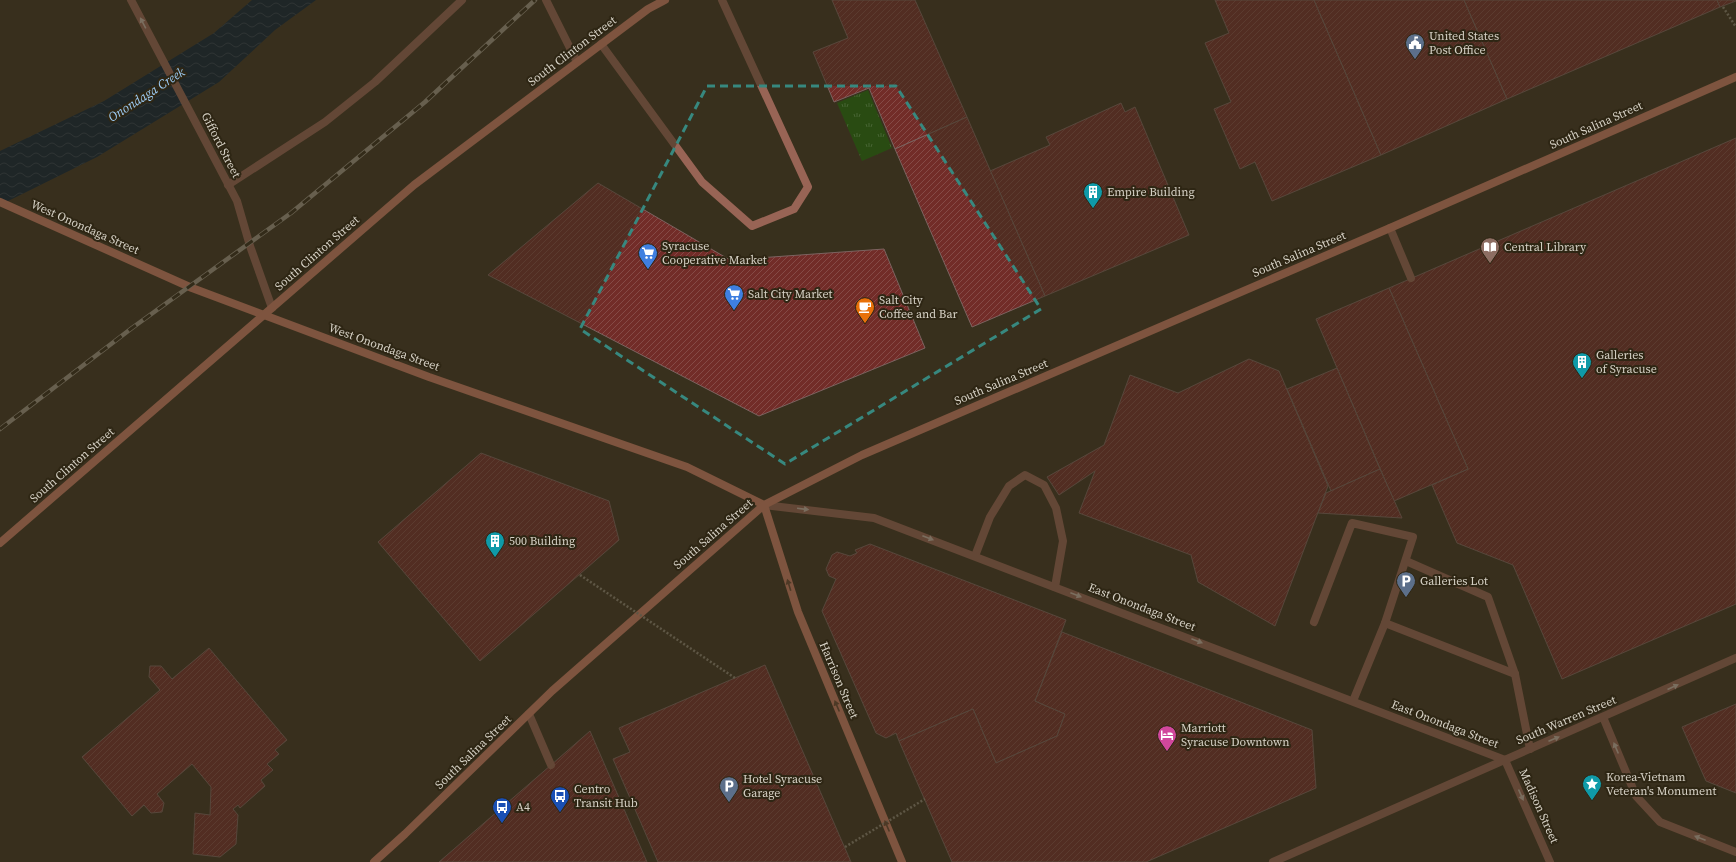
<svg xmlns="http://www.w3.org/2000/svg" width="1736" height="862" font-family="'Source Serif 4',serif">
  <defs>
    <pattern id="grass-tufts" width="24" height="20" patternUnits="userSpaceOnUse"><rect width="24" height="20" fill="#294b12"/><path d="M3 7l-1-3M5 7V3M7 7l1-3M15 17l-1-3M17 17v-4M19 17l1-3" fill="none" stroke="#476433"/></pattern>
    <pattern id="water-waves" width="16" height="10" patternUnits="userSpaceOnUse"><rect width="16" height="10" fill="#001b34"/><path d="M0 5q4-4 8 0t8 0" fill="none" stroke="#243b50"/></pattern>
    <pattern id="building-hatch" width="6" height="6" patternUnits="userSpaceOnUse"><rect width="6" height="6" fill="#722c28"/><path d="M-1 1l2-2M0 6l6-6M5 7l2-2" fill="none" stroke="#854a46"/></pattern>
  </defs>
  <rect width="100%" height="100%" fill="#38301d"/>
  <polygon fill="url(#grass-tufts)" points="868,90 892,148 862,161 837,103"/>
  <polygon fill="url(#water-waves)" points="252,0 316,0 275,30 219,82 97,157 0,205 0,151 104,101 214,33"/>
  <g fill="url(#building-hatch)" stroke="#7c6360">
    <polygon points="832,0 915,0 967,117 895,149 869,88 834,102 813,52 848,38"/>
    <polygon points="1215,0 1314,0 1381,155 1272,201 1255,162 1240,169 1214,109 1231,102 1205,43 1229,33"/>
    <polygon points="1314,0 1464,0 1507,99 1381,155"/>
    <polygon points="1464,0 1717,0 1720,7 1507,99"/>
    <polygon points="1717,0 1736,0 1736,1 1720,7"/>
    <polygon points="1121,103 1125,112 1135,107 1189,235 1045,296 990,171 1050,145 1046,137"/>
    <polygon points="967,117 1045,296 972,327 895,149"/>
    <polygon points="1736,138 1736,604 1562,679 1513,565 1457,543 1432,485 1468,469 1389,288"/>
    <polygon points="598,183 730,260 884,249 925,348 759,416 488,275"/>
    <polygon points="1389,288 1468,469 1394,501 1316,319"/>
    <polygon points="1249,359 1279,371 1328,486 1275,626 1198,582 1191,555 1079,513 1095,471 1059,495 1047,477 1104,445 1130,375 1178,393"/>
    <polygon points="1337,368 1380,469 1331,491 1287,389"/>
    <polygon points="481,453 609,501 619,540 480,661 378,542"/>
    <polygon points="1380,469 1402,518 1318,513 1326,493"/>
    <polygon points="870,544 1066,620 1035,701 1065,714 1057,736 996,763 973,709 899,741 896,733 886,738 876,733 822,611 836,579 829,576 826,569 832,555 837,552 850,556 857,553 855,550"/>
    <polygon points="1062,632 1312,730 1316,788 1146,862 952,862 899,741 973,709 996,763 1057,736 1065,714 1035,701"/>
    <polygon points="209,648 287,740 275,750 279,754 267,764 273,770 261,780 265,786 240,808 238,805 233,809 238,815 236,844 220,857 193,854 195,813 210,815 211,787 192,764 157,794 164,803 162,812 151,813 144,805 132,816 82,757 160,690 149,677 150,666 161,666 172,679"/>
    <polygon points="765,665 851,862 658,862 613,759 630,752 619,728"/>
    <polygon points="1736,704 1736,793 1706,781 1682,727"/>
    <polygon points="590,731 647,862 439,862 551,765"/>
  </g>
  <g fill="none" stroke-linecap="round" stroke-linejoin="round">
    <polyline stroke="#8c8676" stroke-width="2.5" stroke-dasharray="2 2" stroke-linecap="butt" points="1723,7 1736,27"/>
    <g stroke="#986455" stroke-width="8">
      <polyline points="601,44 702,182 752,226 794,209 808,187 722,0"/>
      <polyline points="1390,228 1411,278"/>
      <polyline points="975,556 990,517 1009,486 1025,475 1044,485 1056,508 1063,541 1055,587"/>
      <polyline points="1406,561 1488,597 1515,674 1530,749"/>
      <polyline points="1314,622 1352,523 1413,537 1385,623 1353,701"/>
      <polyline points="1385,623 1515,674"/>
      <polyline points="529,714 551,765"/>
    </g>
    <g stroke="#986455" stroke-width="8">
      <polyline points="131,0 237,201 250,246 272,308"/>
      <polyline points="546,0 577,62"/>
      <polyline points="228,185 325,122 375,82 462,0"/>
      <polyline points="764,505 874,518 1505,760"/>
      <polyline points="1603,717 1636,796 1660,822 1736,852"/>
      <polyline points="1505,760 1550,862"/>
      <polyline points="1273,862 1736,658"/>
    </g>
    <g stroke="#d28068" stroke-width="8">
      <polyline points="0,202 192,288 429,377 687,467 764,505"/>
      <polyline points="764,505 798,612 902,862"/>
      <polyline points="0,543 414,185 648,9 665,0"/>
      <polyline points="374,862 405,834 552,691 764,505 862,455 1390,228 1736,77"/>
    </g>
    <g stroke="#a09a8b" stroke-width="4.5">
      <polyline id="rail" points="0,429 132,328 291,213 425,102 535,0"/>
    </g>
    <use href="#rail" stroke="#2e2614" stroke-width="3" stroke-dasharray="9" stroke-linecap="butt"/>
    <g stroke="#8c8676" stroke-width="2.5" stroke-dasharray="2 2" stroke-linecap="butt">
      <polyline points="580,575 735,678"/>
      <polyline points="845,847 925,799"/>
    </g>
  </g>
  <defs><path id="oneway-solid" d="M-6-.8H1V-3.2L6.5 0L1 3.2V.8H-6Z"/></defs>
  <g fill="#cabbaf">
    <use href="#oneway-solid" transform="translate(143 23) rotate(-118)"/>
    <use href="#oneway-solid" transform="translate(803 509) rotate(7)"/>
    <use href="#oneway-solid" transform="translate(928 538) rotate(21)"/>
    <use href="#oneway-solid" transform="translate(1076 595) rotate(21)"/>
    <use href="#oneway-solid" transform="translate(1197 641) rotate(21)"/>
    <use href="#oneway-solid" transform="translate(1673 687) rotate(-24)"/>
    <use href="#oneway-solid" transform="translate(1554 739) rotate(-23)"/>
    <use href="#oneway-solid" transform="translate(1616 748) rotate(-113)"/>
    <use href="#oneway-solid" transform="translate(1521 795) rotate(66)"/>
    <use href="#oneway-solid" transform="translate(1700 838) rotate(-159)"/>
  </g>
  <g fill="#674631">
    <use href="#oneway-solid" transform="translate(789 585) rotate(-107)"/>
    <use href="#oneway-solid" transform="translate(837 706) rotate(-113)"/>
    <use href="#oneway-solid" transform="translate(887 826) rotate(-113)"/>
  </g>
  <path d="M0 0H1736V862H0ZM707 86H896L1041 309 785 464 580 329Z" fill="#38301d" fill-opacity=".55" fill-rule="evenodd"/>
  <path fill="none" stroke="#37887f" stroke-width="3" stroke-dasharray="8 5" stroke-linejoin="round" d="M707 86H896L1041 309 785 464 580 329Z"/>
  <defs>
    <g id="civic-pin" transform="scale(1)"><path d="M0 17L-7.5 6A9.5 9.5 0 1 1 7.5 6Z" fill="#5c6f8a" stroke="#2e2614"/><path d="M-.6-6.5H3V-4.5H.6V-3L4-1V1h2V6H-6V1h2V-1L-.6-3ZM-1.2 2.5V6h2.4V2.5Z" fill="#fff"/></g>
    <g id="building-pin" transform="scale(1)"><path d="M0 17L-7.5 6A9.5 9.5 0 1 1 7.5 6Z" fill="#0f9aa8" stroke="#2e2614"/><path d="M-4-6H4V6H1V3H-1V6H-4ZM-2.5-4.3h1.7v1.8h-1.7ZM.8-4.3h1.7v1.8H.8ZM-2.5-1h1.7V.8h-1.7ZM.8-1h1.7V.8H.8Z" fill="#fff"/></g>
    <g id="library-pin" transform="scale(1)"><path d="M0 17L-7.5 6A9.5 9.5 0 1 1 7.5 6Z" fill="#8d6e63" stroke="#2e2614"/><path d="M-6-4Q-3-5.5-.7-3.5V5Q-3 3-6 4ZM6-4Q3-5.5 .7-3.5V5Q3 3 6 4Z" fill="#fff"/></g>
    <g id="supermarket-pin" transform="scale(1)"><path d="M0 17L-7.5 6A9.5 9.5 0 1 1 7.5 6Z" fill="#3f7fe0" stroke="#2e2614"/><path d="M-6-5.5h2.5l.6 2H6L4.5 2H-2.5L-4.4-4H-6ZM-1.5 3.2a1.3 1.3 0 1 0 .1 0ZM3 3.2a1.3 1.3 0 1 0 .1 0Z" fill="#fff"/></g>
    <g id="cafe-pin" transform="scale(1)"><path d="M0 17L-7.5 6A9.5 9.5 0 1 1 7.5 6Z" fill="#e8710a" stroke="#2e2614"/><path d="M-5.5-4.5H6V0H3Q3 3.5 0 3.5H-2.5Q-5.5 3.5-5.5 0ZM3-3.2v2h1.7v-2ZM-6 4.5H4V6H-6Z" fill="#fff"/></g>
    <g id="parking-pin" transform="scale(1)"><path d="M0 17L-7.5 6A9.5 9.5 0 1 1 7.5 6Z" fill="#5c6f8a" stroke="#2e2614"/><path d="M-3.5-5.5H1a3.5 3.5 0 0 1 0 7H-1V5.5H-3.5ZM-1-3.4V-.6H.8a1.4 1.4 0 0 0 0-2.8Z" fill="#fff"/></g>
    <g id="hotel-pin" transform="scale(1)"><path d="M0 17L-7.5 6A9.5 9.5 0 1 1 7.5 6Z" fill="#d1479c" stroke="#2e2614"/><path d="M-6-4.5h1.5V1H6V5H4.5V3h-9V5H-6ZM-4 0a1.8 1.8 0 1 1 3.6 0ZM.5 0V-2.5h3Q6-2.5 6 0Z" fill="#fff"/></g>
    <g id="sight-pin" transform="scale(1)"><path d="M0 17L-7.5 6A9.5 9.5 0 1 1 7.5 6Z" fill="#0f9aa8" stroke="#2e2614"/><path d="M0-6L1.8-2.2L6-1.7L2.9 1.2L3.7 5.4L0 3.3L-3.7 5.4L-2.9 1.2L-6-1.7L-1.8-2.2Z" fill="#fff"/></g>
    <g id="bus-pin" transform="scale(1)"><path d="M0 17L-7.5 6A9.5 9.5 0 1 1 7.5 6Z" fill="#1a4fb4" stroke="#2e2614"/><path d="M-5-6H5V4H4V6H2V4H-2V6H-4V4H-5ZM-3.5-4V0h7V-4ZM-3.5 1.2v1.5H-2V1.2ZM2 1.2v1.5H3.5V1.2Z" fill="#fff"/></g>
  </defs>
  <g fill-rule="evenodd">
    <use href="#civic-pin" x="1415" y="43"/>
    <use href="#building-pin" x="1093" y="192"/>
    <use href="#library-pin" x="1490" y="247"/>
    <use href="#supermarket-pin" x="648" y="253"/>
    <use href="#supermarket-pin" x="734" y="294"/>
    <use href="#cafe-pin" x="865" y="307"/>
    <use href="#building-pin" x="1582" y="362"/>
    <use href="#building-pin" x="495" y="541"/>
    <use href="#parking-pin" x="1406" y="581"/>
    <use href="#hotel-pin" x="1167" y="735"/>
    <use href="#sight-pin" x="1592" y="784"/>
    <use href="#parking-pin" x="729" y="786"/>
    <use href="#bus-pin" x="560" y="796"/>
    <use href="#bus-pin" x="502" y="807"/>
  </g>
  <g text-anchor="middle" stroke-width="4" stroke-linejoin="round" paint-order="stroke">
    <g font-size="12" fill="#d6d1c5" stroke="#2e2614" text-anchor="start">
      <text x="1429" y="40">United States<tspan x="1429" dy="14">Post Office</tspan></text>
      <text x="1107" y="196">Empire Building</text>
      <text x="662" y="250">Syracuse<tspan x="662" dy="14">Cooperative Market</tspan></text>
      <text x="1504" y="251">Central Library</text>
      <text x="748" y="298">Salt City Market</text>
      <text x="879" y="304">Salt City<tspan x="879" dy="14">Coffee and Bar</tspan></text>
      <text x="1596" y="359">Galleries<tspan x="1596" dy="14">of Syracuse</tspan></text>
      <text x="509" y="545">500 Building</text>
      <text x="1420" y="585">Galleries Lot</text>
      <text x="1181" y="732">Marriott<tspan x="1181" dy="14">Syracuse Downtown</tspan></text>
      <text x="1606" y="781">Korea-Vietnam<tspan x="1606" dy="14">Veteran's Monument</tspan></text>
      <text x="743" y="783">Hotel Syracuse<tspan x="743" dy="14">Garage</tspan></text>
      <text x="574" y="793">Centro<tspan x="574" dy="14">Transit Hub</tspan></text>
      <text x="516" y="811">A4</text>
    </g>
    <g font-size="12" fill="#d6d1c5" stroke="#2e2614">
      <text transform="translate(572 51) rotate(-37)" y="4">South Clinton Street</text>
      <text transform="translate(1596 125) rotate(-24)" y="4">South Salina Street</text>
      <text transform="translate(221 145) rotate(63)" y="4">Gifford Street</text>
      <text transform="translate(85 227) rotate(24)" y="4">West Onondaga Street</text>
      <text transform="translate(317 253) rotate(-41)" y="4">South Clinton Street</text>
      <text transform="translate(1299 254) rotate(-23)" y="4">South Salina Street</text>
      <text transform="translate(384 347) rotate(20)" y="4">West Onondaga Street</text>
      <text transform="translate(1001 382) rotate(-23)" y="4">South Salina Street</text>
      <text transform="translate(72 465) rotate(-41)" y="4">South Clinton Street</text>
      <text transform="translate(713 534) rotate(-41)" y="4">South Salina Street</text>
      <text transform="translate(1142 607) rotate(21)" y="4">East Onondaga Street</text>
      <text transform="translate(839 680) rotate(67)" y="4">Harrison Street</text>
      <text transform="translate(1566 720) rotate(-23)" y="4">South Warren Street</text>
      <text transform="translate(1445 724) rotate(21)" y="4">East Onondaga Street</text>
      <text transform="translate(473 752) rotate(-44)" y="4">South Salina Street</text>
      <text transform="translate(1539 806) rotate(66)" y="4">Madison Street</text>
    </g>
    <g font-size="13" font-style="italic" fill="#9ecef8" stroke="#2e2614">
      <text transform="translate(146 94) rotate(-33)" y="5">Onondaga Creek</text>
    </g>
  </g>
</svg>
